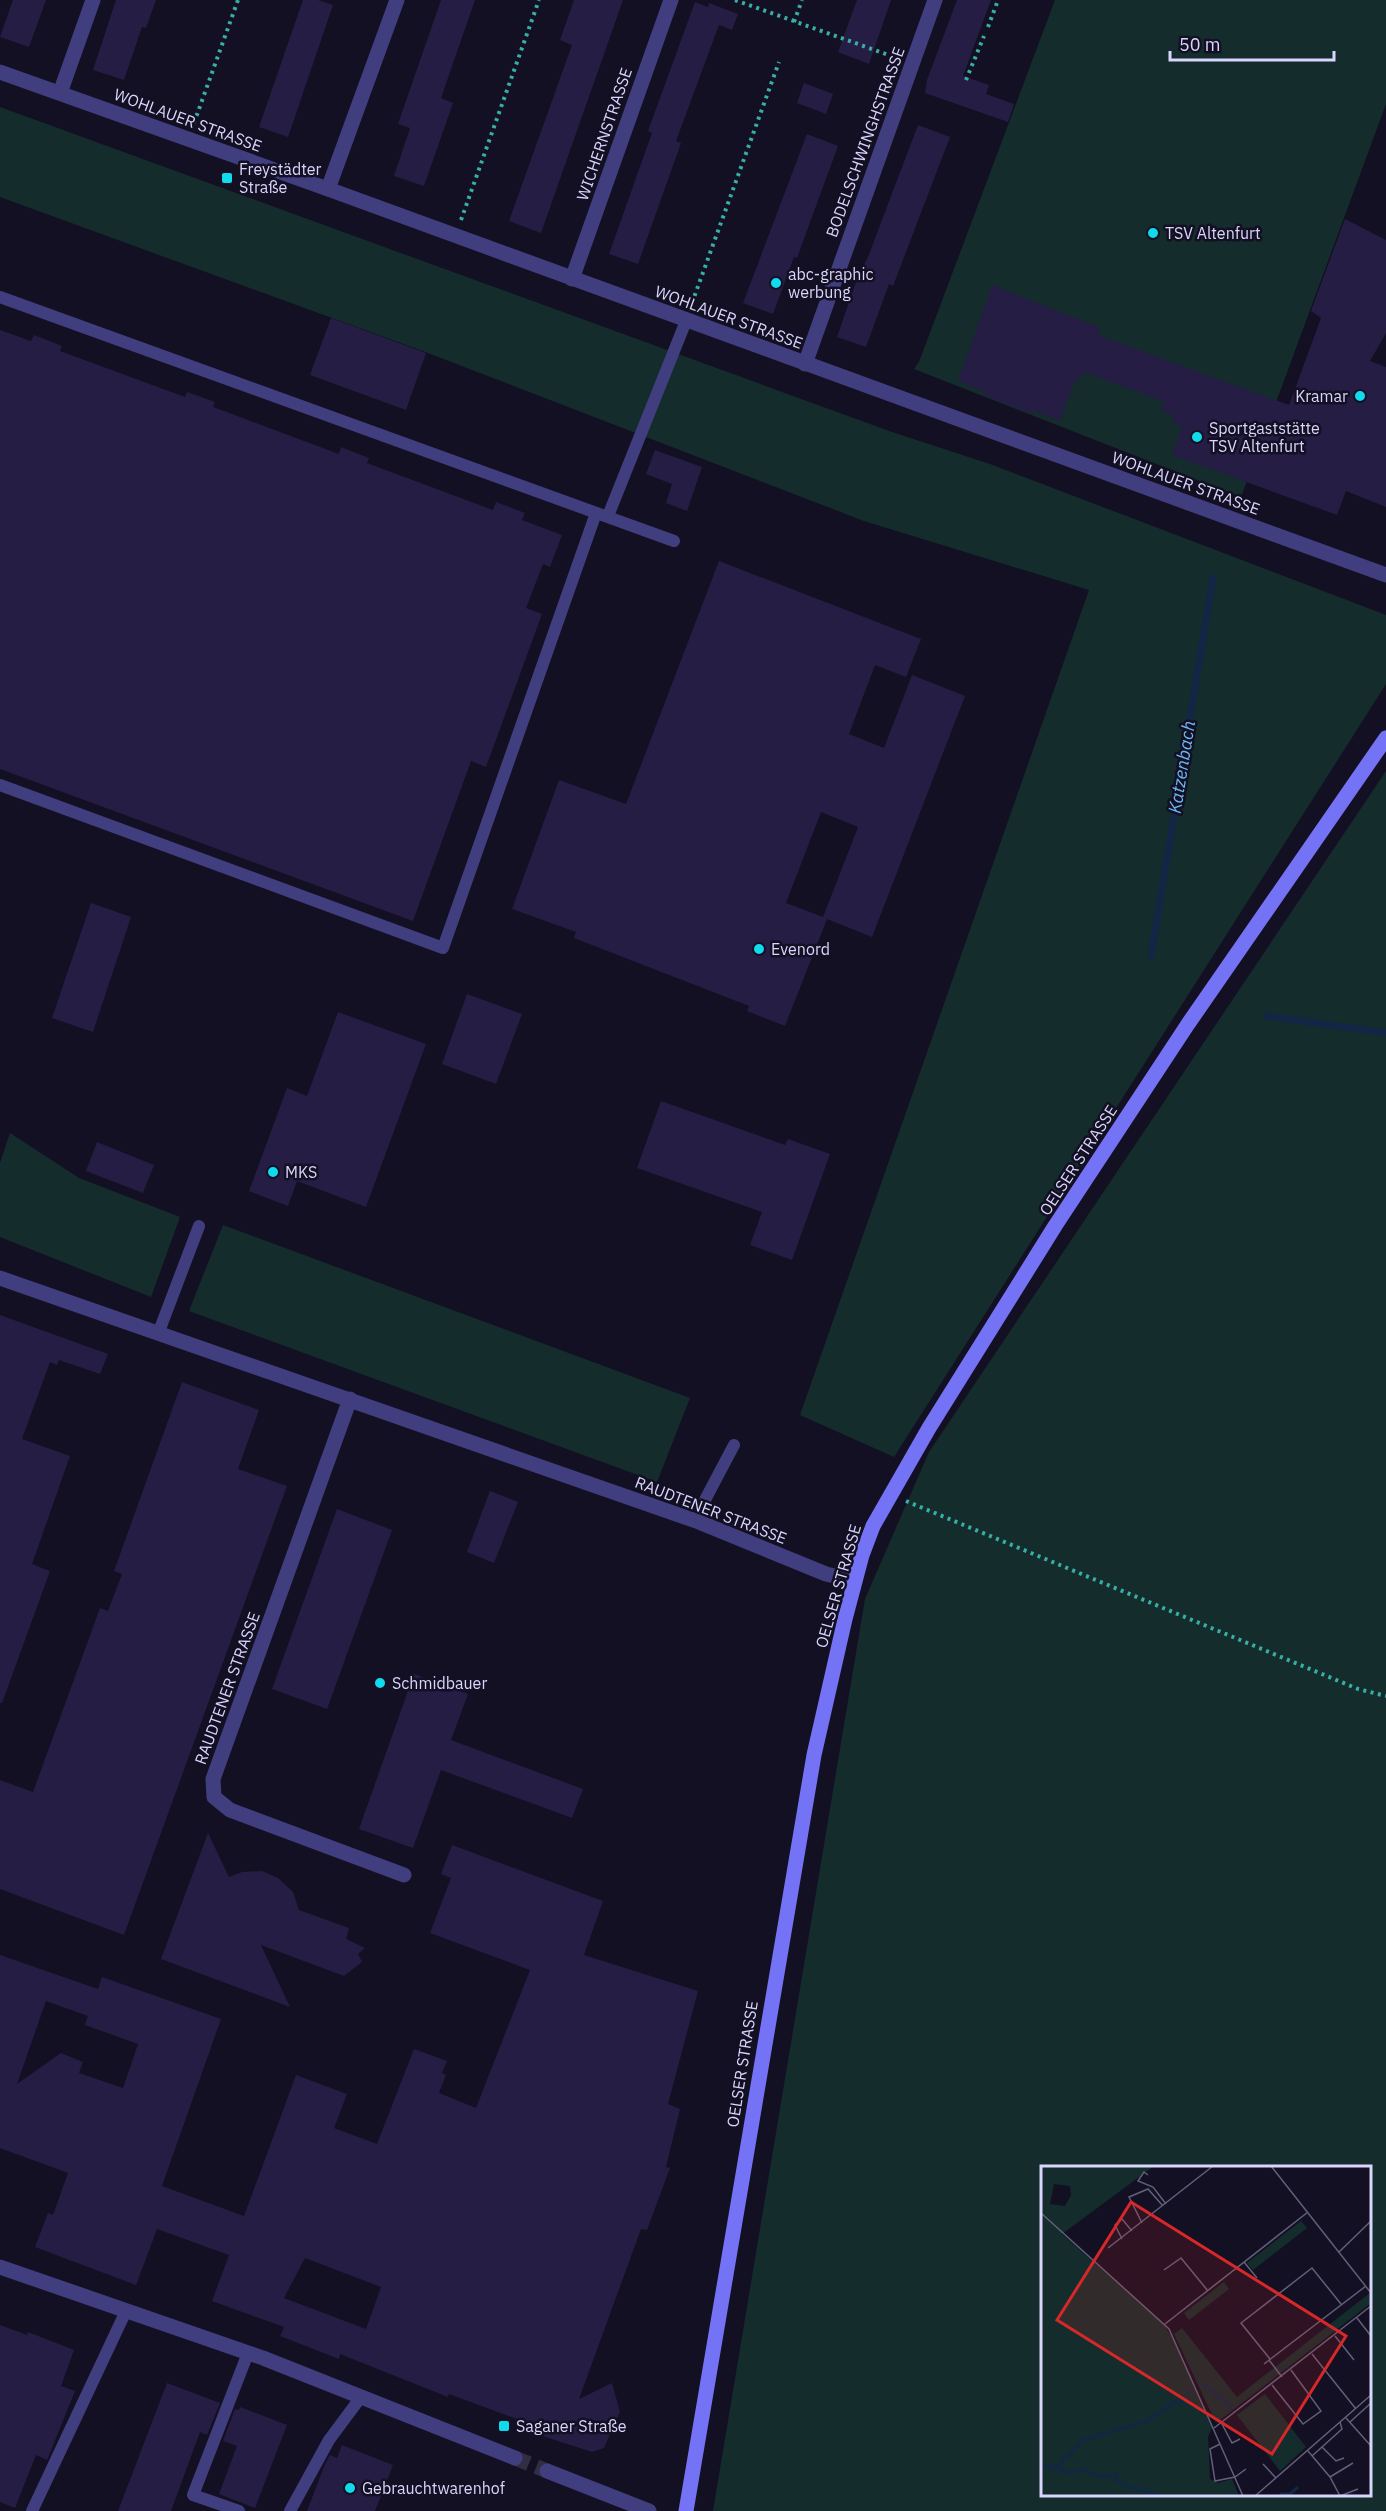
<svg xmlns="http://www.w3.org/2000/svg" width="1386" height="2511" font-family="'IBM Plex Sans',sans-serif">
  <rect width="100%" height="100%" fill="#131023"/>
  <g fill="#142d2c" fill-rule="evenodd">
    <polygon points="1055,0 1386,0 1386,104 1241,497 914,369 919,362"/>
    <polygon points="0,107 892,432 990,464 1386,615 1386,684 894,1457 800,1415 1089,590 864,521 428,353 0,197"/>
    <path d="M1386 771V2511H713L865 1599 929 1452ZM1042 2168H1370V2494H1042Z"/>
    <polygon points="10,1133 79,1178 180,1217 151,1297 0,1237 0,1163"/>
    <polygon points="223,1225 690,1398 657,1482 189,1311"/>
  </g>
  <g fill="none" stroke-linecap="round" stroke-linejoin="round">
    <g stroke="#122646" stroke-width="7">
      <polyline points="1151,956 1213,578"/>
      <polyline points="1267,1016 1386,1033"/>
    </g>
  </g>
  <g fill="#251d43" fill-rule="evenodd">
    <polygon points="13,0 46,0 29,47 0,37"/>
    <polygon points="116,0 156,0 146,28 142,27 124,80 93,70"/>
    <polygon points="303,0 318,0 333,5 288,137 259,127"/>
    <polygon points="441,0 475,0 441,98 453,103 424,186 394,176 410,128 398,124"/>
    <polygon points="574,0 623,0 541,233 509,221 572,45 560,40"/>
    <polygon points="857,0 891,0 869,64 838,52"/>
    <polygon points="957,0 991,0 963,76 989,85 986,94 1014,104 1008,122 925,93 927,80"/>
    <polygon points="695,2 708,7 709,3 738,14 732,30 719,25 676,141 681,143 638,264 609,254 652,133 648,131"/>
    <polygon points="804,83 833,94 826,114 797,103"/>
    <polygon points="918,125 950,137 893,286 889,284 866,347 837,337 857,279 868,257"/>
    <polygon points="807,134 838,146 797,258 794,257 773,314 743,303"/>
    <polygon points="1345,219 1386,240 1386,333 1370,361 1386,367 1386,507 1346,491 1337,515 1172,455 1182,426 1172,422 1174,416 1161,411 1164,402 1084,372 1081,380 1076,378 1060,421 1033,411 1032,414 984,395 986,392 958,381 992,285 1101,328 1098,335 1289,405 1321,318 1311,311"/>
    <polygon points="331,318 426,353 406,410 310,375"/>
    <polygon points="0,330 31,341 34,335 62,346 60,351 185,397 187,392 215,402 213,407 339,454 341,447 369,458 367,463 493,510 496,502 525,513 522,520 562,535 550,567 543,564 526,608 542,614 486,767 471,761 413,921 0,769"/>
    <polygon points="655,450 702,467 687,511 666,503 672,484 646,474"/>
    <path d="M719 561 921 639 906 677 875 665 849 734 884 748 912 675 965 696 872 937 827 919 785 1026 747 1011 749 1006 574 938 576 932 512 909 559 780 626 804ZM821 812 858 827 823 917 786 903Z"/>
    <polygon points="91,903 131,917 93,1032 52,1018"/>
    <polygon points="467,994 522,1014 496,1084 442,1064"/>
    <polygon points="338,1012 426,1044 366,1207 297,1181 288,1206 249,1191 287,1088 307,1096"/>
    <polygon points="661,1101 785,1145 788,1139 830,1154 792,1260 750,1245 762,1212 637,1168"/>
    <polygon points="97,1142 154,1165 143,1193 86,1171"/>
    <polygon points="0,1315 108,1354 100,1374 59,1360 57,1365 50,1362 22,1439 70,1456 32,1564 50,1571 2,1703 0,1703"/>
    <polygon points="182,1382 259,1410 238,1469 287,1486 124,1935 0,1889 0,1780 33,1792 100,1608 108,1611 122,1574 114,1571"/>
    <polygon points="490,1491 518,1502 494,1563 467,1552"/>
    <polygon points="337,1509 392,1530 327,1709 272,1689"/>
    <polygon points="414,1674 468,1694 451,1740 583,1789 572,1818 441,1770 413,1848 359,1829"/>
    <polygon points="208,1833 229,1877 242,1872 262,1871 278,1878 293,1892 299,1910 349,1928 346,1939 365,1948 358,1954 362,1962 344,1976 261,1945 290,2007 161,1959"/>
    <path d="M452 1845 603 1901 584 1955 698 1991 668 2104 680 2109 666 2167 670 2168 647 2230 641 2229 579 2399 612 2383 620 2412 604 2448 592 2452 530 2432 533 2425 449 2394 448 2397 340 2354 339 2359 280 2336 284 2327 212 2301 229 2255 157 2229 136 2285 35 2247 48 2213 53 2215 68 2173 0 2148V1955L98 1989 102 1977 221 2019 162 2186 244 2216 296 2075 347 2094 334 2128 377 2144 414 2049 447 2061 442 2073 446 2075 439 2093 476 2108 530 1970 430 1933 451 1878 441 1874ZM46 2001 88 2016 85 2025 138 2044 123 2088 79 2073 83 2062 61 2053 17 2084ZM305 2258 381 2287 366 2329 284 2298Z"/>
    <polygon points="0,2325 27,2335 28,2332 74,2350 61,2386 75,2391 47,2460 36,2455 15,2508 0,2502"/>
    <polygon points="167,2383 220,2403 207,2435 200,2432 171,2511 118,2511"/>
    <polygon points="240,2407 287,2425 255,2508 219,2494 237,2446 223,2441 235,2409 239,2410"/>
    <polygon points="342,2445 393,2465 375,2511 307,2511 325,2464 330,2455 337,2458"/>
  </g>
  <g fill="none" stroke-linecap="round" stroke-linejoin="round">
    <polyline stroke="#312e44" stroke-width="15" stroke-dasharray="15 8" stroke-linecap="butt" points="515,2458 547,2471"/>
    <g stroke="#38aea5" stroke-width="4" stroke-dasharray="3 4.5" stroke-linecap="butt">
      <polyline points="735,0 897,58"/>
      <polyline points="794,22 802,0"/>
      <polyline points="988,27 998,0"/>
      <polyline points="966,80 984,36"/>
      <polyline points="194,123 238,0"/>
      <polyline points="461,220 539,0"/>
      <polyline points="692,303 779,62"/>
      <polyline points="906,1501 1358,1689 1386,1696"/>
    </g>
    <g stroke="#403e7f" stroke-width="12">
      <polyline points="0,297 674,541"/>
      <polyline points="608,516 686,321"/>
      <polyline points="0,785 443,948 596,513"/>
      <polyline points="158,1334 199,1226"/>
      <polyline points="699,1522 706,1498 734,1445"/>
      <polyline points="32,2511 126,2311"/>
      <polyline points="239,2511 193,2495 248,2353"/>
      <polyline points="290,2511 329,2440 361,2397"/>
    </g>
    <g stroke="#403e7f" stroke-width="15">
      <polyline points="0,72 328,189 1386,575"/>
      <polyline points="60,93 93,0"/>
      <polyline points="328,189 397,0"/>
      <polyline points="572,279 671,0"/>
      <polyline points="805,364 935,0"/>
      <polyline points="0,1278 699,1522 826,1574 855,1581"/>
      <polyline points="350,1399 213,1779 214,1797 230,1810 404,1875"/>
      <polyline points="0,2267 263,2358 515,2458"/>
      <polyline points="547,2471 649,2511"/>
    </g>
    <polyline stroke="#7573f5" stroke-width="15" points="686,2511 814,1755 845,1619 862,1555 873,1526 929,1428 1055,1226 1188,1024 1386,738"/>
  </g>
  <g fill="#11daed" stroke="#131023" stroke-width="2">
    <rect x="221" y="172" width="12" height="12" rx="3"/>
    <circle cx="1153" cy="233" r="6"/>
    <circle cx="776" cy="283" r="6"/>
    <circle cx="1360" cy="396" r="6"/>
    <circle cx="1197" cy="437" r="6"/>
    <circle cx="759" cy="949" r="6"/>
    <circle cx="273" cy="1172" r="6"/>
    <circle cx="380" cy="1683" r="6"/>
    <rect x="498" y="2420" width="12" height="12" rx="3"/>
    <circle cx="350" cy="2488" r="6"/>
  </g>
  <g text-anchor="middle" stroke-width="5" stroke-linejoin="round" paint-order="stroke">
    <g font-size="16" fill="#d9d5fc" stroke="#131023">
      <text transform="translate(188 120) rotate(20)" y="6">WOHLAUER STRASSE</text>
      <text transform="translate(604 134) rotate(-71)" y="6">WICHERNSTRASSE</text>
      <text transform="translate(865 142) rotate(-70)" y="6">BODELSCHWINGHSTRASSE</text>
      <text transform="translate(729 317) rotate(20)" y="6">WOHLAUER STRASSE</text>
      <text transform="translate(1186 483) rotate(20)" y="6">WOHLAUER STRASSE</text>
      <text transform="translate(1078 1160) rotate(-57)" y="6">OELSER STRASSE</text>
      <text transform="translate(711 1510) rotate(21)" y="6">RAUDTENER STRASSE</text>
      <text transform="translate(838 1586) rotate(-74)" y="6">OELSER STRASSE</text>
      <text transform="translate(227 1688) rotate(-70)" y="6">RAUDTENER STRASSE</text>
      <text transform="translate(742 2064) rotate(-81)" y="6">OELSER STRASSE</text>
    </g>
    <g font-size="16" fill="#d9d5fc" stroke="#131023" text-anchor="start">
      <text x="239" y="175">Freystädter<tspan x="239" dy="18">Straße</tspan></text>
      <text x="1165" y="239">TSV Altenfurt</text>
      <text x="788" y="280">abc-graphic<tspan x="788" dy="18">werbung</tspan></text>
      <text x="1348" y="402" text-anchor="end">Kramar</text>
      <text x="1209" y="434">Sportgaststätte<tspan x="1209" dy="18">TSV Altenfurt</tspan></text>
      <text x="771" y="955">Evenord</text>
      <text x="285" y="1178">MKS</text>
      <text x="392" y="1689">Schmidbauer</text>
      <text x="516" y="2432">Saganer Straße</text>
      <text x="362" y="2494">Gebrauchtwarenhof</text>
    </g>
    <g font-size="18" font-style="italic" fill="#6bb7f5" stroke="#131023">
      <text transform="translate(1182 767) rotate(-81)" y="6">Katzenbach</text>
    </g>
  </g>
  <g transform="translate(1041 2166)">
    <rect width="330" height="330" fill="#131023"/>
    <path d="M0 0H113L21 68 122 158 131 171 171 262 167 271 169 313 177 317 191 313 198 330H0ZM13 18 29 20 30 29 24 40 9 38ZM260 55 266 62 212 104 206 97ZM183 116 188 123 148 154 143 147ZM330 126V137L175 257 133 168 141 162 196 231ZM224 228 265 281 239 305 196 249Z" fill="#142d2c" fill-rule="evenodd"/>
    <path fill="none" stroke="#122646" stroke-width="3" d="M162 217 191 242M0 298 31 307 42 303 54 310 75 309 74 314 83 319 120 330M16 300 44 273 107 255 131 237 140 236 150 224M239 328H249L257 321"/>
    <path fill="none" stroke="#625f7a" stroke-width="1.5" d="M230 0 330 127M107 9 103 6 97 15 112 21 125 38M0 47 128 163 202 330M101 57 88 31 107 23 122 40M81 73 74 59 81 53 91 65M67 82 172 0M298 86 330 55M203 96 216 112M123 104 140 92 167 125M316 152 330 170M124 158 267 46M294 170 313 194M271 188 315 243M229 193 200 157 271 102 300 138M228 194 241 211M223 198 325 120M231 219 262 258 280 245 250 204M305 252 330 280M309 256 330 237M181 258 191 277 199 273M173 262 330 140M179 278 169 283 174 315 194 311 205 303M281 281 295 295 303 292M267 285 289 311 299 330M271 290 301 263 299 256M222 298 235 312M289 311 312 297M214 330 330 229M299 330 317 323"/>
    <path fill="#d62828" fill-opacity="0.15" stroke="#d62828" stroke-width="3" d="M90 36 305 170 231 288 16 154Z"/>
    <rect width="330" height="330" fill="none" stroke="#d9d5fc" stroke-width="3"/>
  </g>
  <path d="M1170 51v9h164v-9" fill="none" stroke="#d9d5fc" stroke-width="3"/>
  <text x="1179" y="51" font-size="18" fill="#d9d5fc" stroke="#131023" stroke-width="4.5" paint-order="stroke">50 m</text>
</svg>
